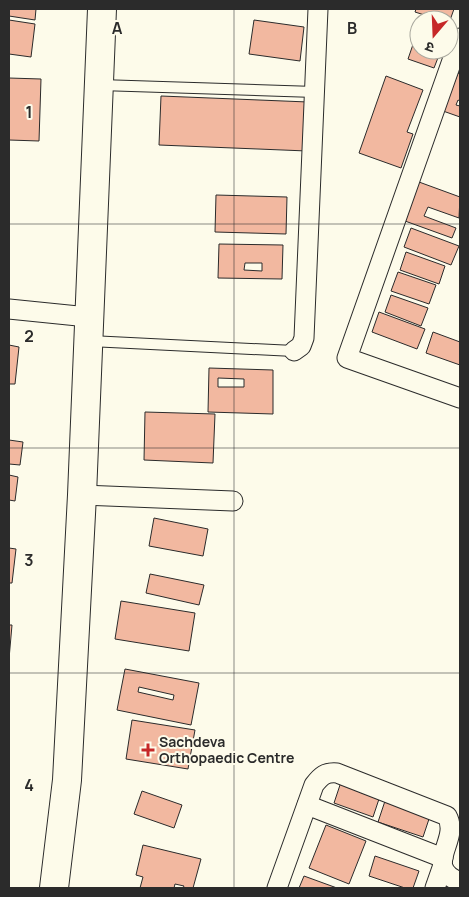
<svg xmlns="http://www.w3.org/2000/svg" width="469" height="897" font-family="Manrope,'Noto Sans Devanagari',sans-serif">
  <rect width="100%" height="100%" fill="#fdfbea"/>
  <g fill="#f2b8a0" stroke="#2b2b2b" fill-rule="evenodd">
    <polygon points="9,9 36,9 35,20 9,16"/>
    <polygon points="416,9 454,9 449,23 449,20 440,20 415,12"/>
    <polygon points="9,20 35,24 31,57 9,54"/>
    <polygon points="254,20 304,27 300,61 249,54"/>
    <polygon points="419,27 419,50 441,50 434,68 408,59"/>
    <polygon points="458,73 460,74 460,101 458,100 456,105 460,106 460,117 443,111"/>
    <polygon points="386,76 423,90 407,132 413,134 401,168 359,153"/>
    <polygon points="9,78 41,79 39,141 9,140"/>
    <polygon points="161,96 308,102 307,151 159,145"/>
    <polygon points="419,182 460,197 459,218 428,207 424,216 456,228 452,238 405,221"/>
    <polygon points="216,195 287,197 286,234 215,232"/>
    <polygon points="411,228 459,246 451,265 404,247"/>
    <path d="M219 244 283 245 282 279 218 278ZM245 263H262V271L244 270Z"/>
    <polygon points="406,252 445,266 439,284 400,270"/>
    <polygon points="398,272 436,285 429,304 391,291"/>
    <polygon points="391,295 428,308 421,326 385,312"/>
    <polygon points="379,312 425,329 417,349 372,332"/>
    <polygon points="433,332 460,342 460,365 426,353"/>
    <polygon points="9,345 19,347 15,384 9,384"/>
    <path d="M209 368 273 370V414L208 412ZM218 378 244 379V387H218Z"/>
    <polygon points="145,412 215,414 213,463 144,460"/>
    <polygon points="9,440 23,442 20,465 9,464"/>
    <polygon points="9,475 18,477 15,501 9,500"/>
    <polygon points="154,518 208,529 203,556 149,546"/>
    <polygon points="9,548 16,549 12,583 9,583"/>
    <polygon points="150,574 204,585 199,605 146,593"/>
    <polygon points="121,601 195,613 189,651 115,639"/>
    <polygon points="9,625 12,625 9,659"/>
    <path d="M125 669 199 683 191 725 117 710ZM139 687 174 695 173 700 138 692Z"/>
    <polygon points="132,720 195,730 188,769 126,759"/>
    <polygon points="341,782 360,789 359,792 379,799 373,817 334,803"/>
    <polygon points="142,791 182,805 174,828 134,814"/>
    <polygon points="385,801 430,816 423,837 378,822"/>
    <polygon points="326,825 366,841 349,884 309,868"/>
    <polygon points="143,845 201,859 193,888 183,888 184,886 175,884 174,888 140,888 143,877 136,875"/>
    <polygon points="375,856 419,871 413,888 405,888 369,876"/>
    <polygon points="304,876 337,888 299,888"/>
  </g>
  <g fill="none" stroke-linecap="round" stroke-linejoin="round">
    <g stroke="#2b2b2b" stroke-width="12">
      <g id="lane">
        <polyline points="100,85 315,92"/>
        <polyline points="90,341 294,351"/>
      </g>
    </g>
    <g stroke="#2b2b2b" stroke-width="21">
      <g id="street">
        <polyline points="460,38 347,358 460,398"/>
        <polyline points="9,309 88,317"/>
        <polyline points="294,351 301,346 304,338 318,9"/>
        <polyline points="82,495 233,501"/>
        <polyline points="307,805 443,858"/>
        <path d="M277 888 314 785C321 776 325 772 337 773L447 816C461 841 421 866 460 882"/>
        <polyline points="435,888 442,868"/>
      </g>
    </g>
    <g stroke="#2b2b2b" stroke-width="30">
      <polyline id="secondary" points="54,888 67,780 82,495 102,9"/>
    </g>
    <use href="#lane" stroke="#fdfbea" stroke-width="10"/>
    <use href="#street" stroke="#fdfbea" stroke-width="19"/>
    <use href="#secondary" stroke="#fdfbea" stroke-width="28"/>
  </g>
  <path fill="none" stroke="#2b2b2b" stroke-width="1" stroke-opacity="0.55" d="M234 9V888M9 224H460M9 448H460M9 673H460"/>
  <path fill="#c62828" stroke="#fdfbea" stroke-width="2" d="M145.5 742.5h5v5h5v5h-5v5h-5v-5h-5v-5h5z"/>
  <g text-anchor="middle" stroke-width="4" stroke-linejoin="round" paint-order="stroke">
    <g font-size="14" font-weight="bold" fill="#2b2b2b" stroke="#fdfbea" text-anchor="start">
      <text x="159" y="747">Sachdeva<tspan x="159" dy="16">Orthopaedic Centre</tspan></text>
    </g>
  </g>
  <g font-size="16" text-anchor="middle" font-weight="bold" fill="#2b2b2b" stroke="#fdfbea" stroke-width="4" stroke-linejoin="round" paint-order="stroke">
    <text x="117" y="34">A</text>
    <text x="352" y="34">B</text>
    <text x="29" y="118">1</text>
    <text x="29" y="342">2</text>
    <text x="29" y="566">3</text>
    <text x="29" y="791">4</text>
  </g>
  <rect width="469" height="897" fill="none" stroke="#2b2b2b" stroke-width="20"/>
  <g transform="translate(434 35) rotate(199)"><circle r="24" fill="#fdfbea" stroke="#a9a89e"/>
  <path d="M0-4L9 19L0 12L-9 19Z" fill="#c62828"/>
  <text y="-8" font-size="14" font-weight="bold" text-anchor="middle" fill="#2b2b2b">उ</text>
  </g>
</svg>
